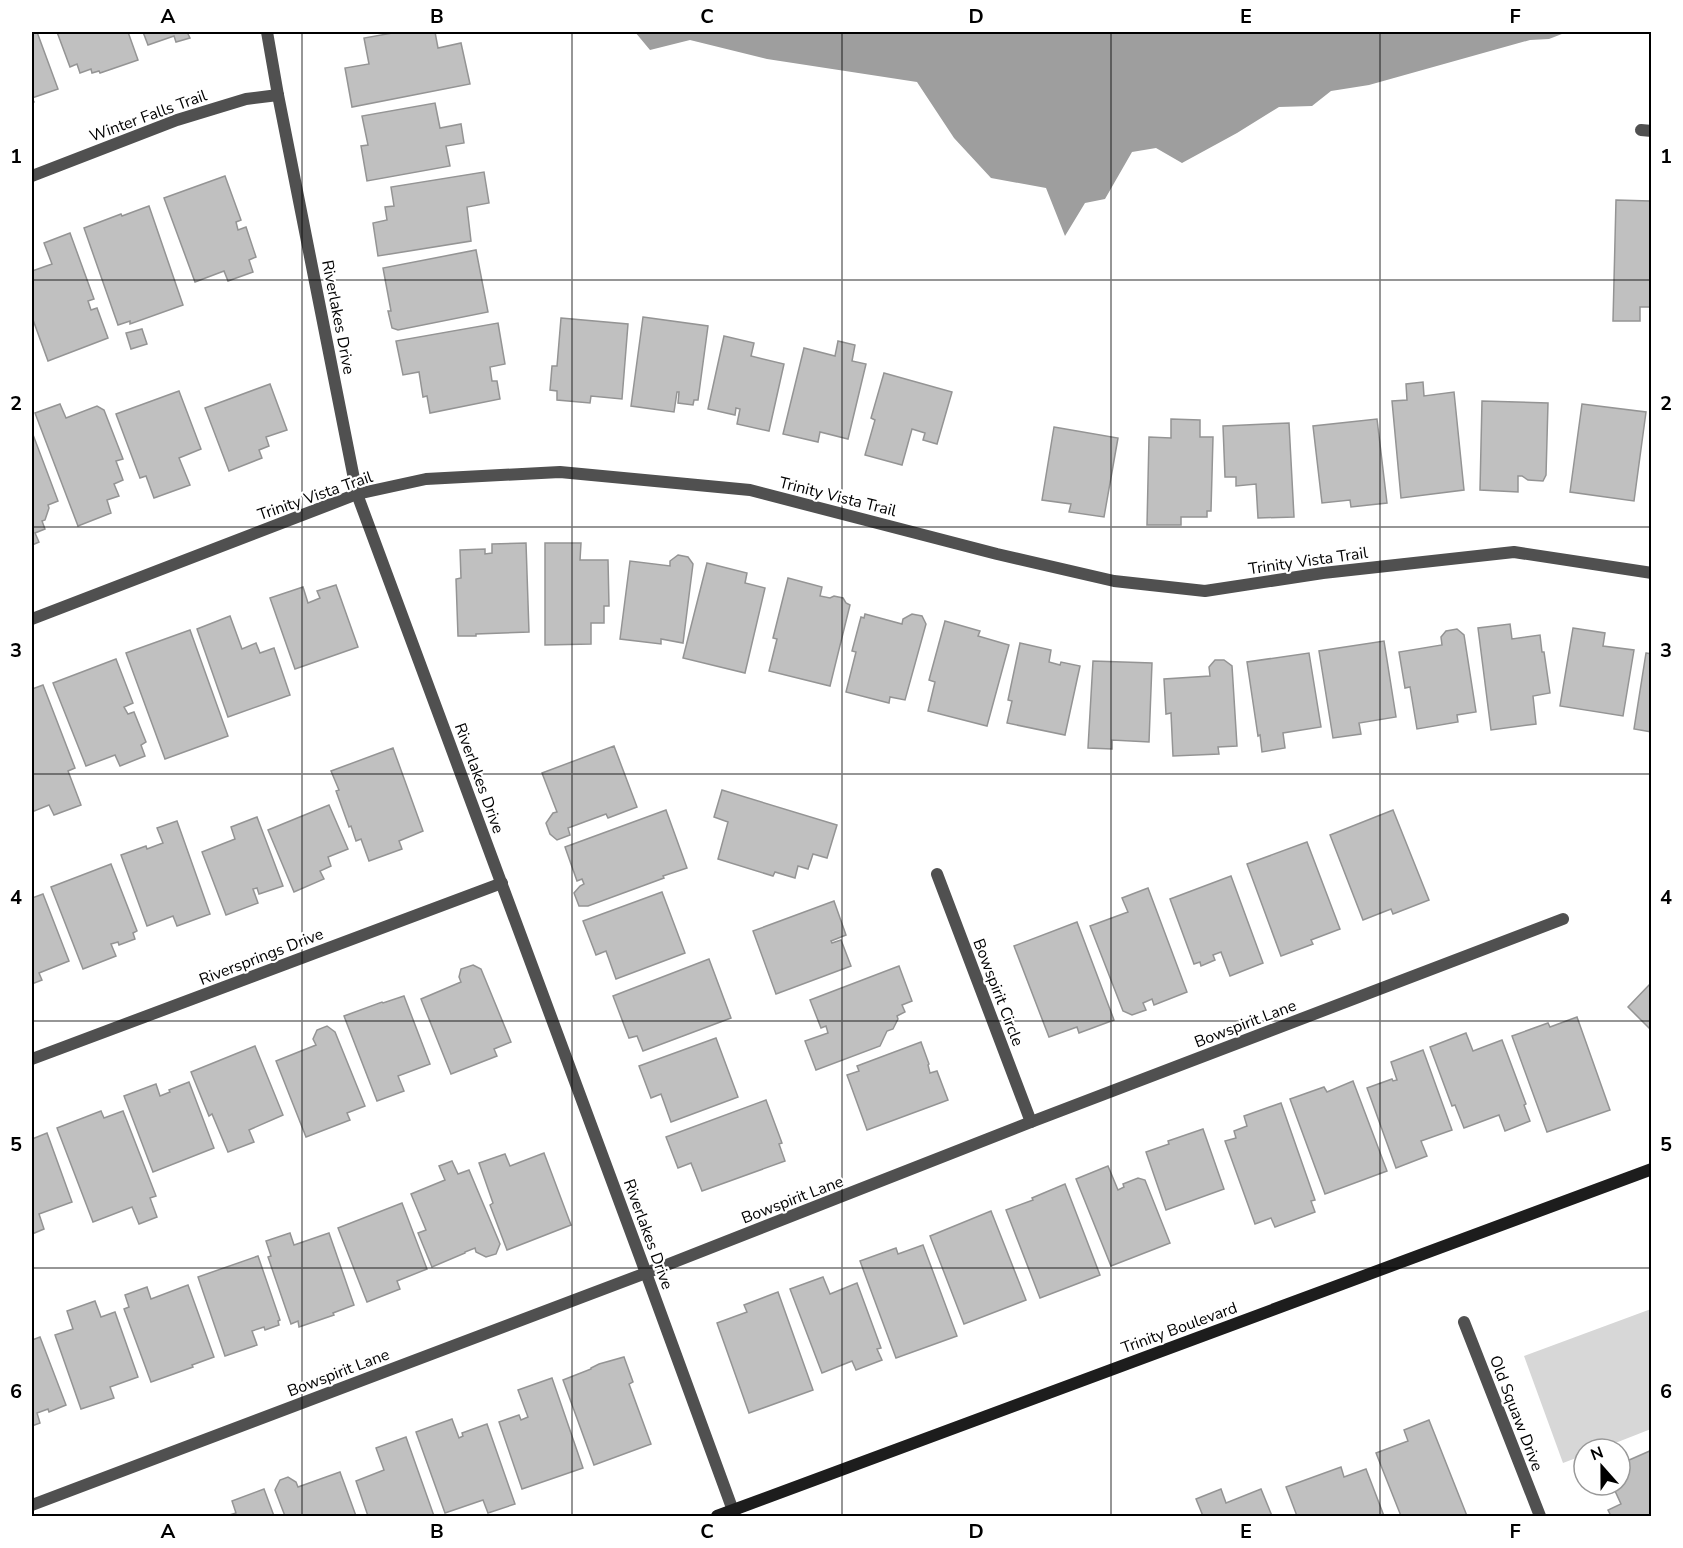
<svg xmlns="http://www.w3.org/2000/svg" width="1683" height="1548" font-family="'Nunito Sans',sans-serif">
  <rect width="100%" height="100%" fill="#fff"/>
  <polygon fill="#d7d7d7" points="1651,1309 1651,1429 1600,1449 1584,1449 1584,1455 1563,1463 1524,1356"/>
  <polygon fill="#9e9e9e" points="635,32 1567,32 1549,39 1530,40 1369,85 1331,91 1312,106 1279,107 1237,133 1182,163 1156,148 1132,152 1105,199 1085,203 1065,236 1046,188 991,178 954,138 917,82 767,59 690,40 650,50"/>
  <g fill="#c0c0c0" stroke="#949494" stroke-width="1.5">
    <polygon points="32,32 37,32 58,89 32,98 34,102 32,103"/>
    <polygon points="57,32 128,32 138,60 100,73 99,71 92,73 91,69 80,73 77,64 70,67"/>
    <polygon points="143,32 189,32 187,32 190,38 176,42 174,36 148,45"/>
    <polygon points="398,32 435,32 438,48 461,43 470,84 352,107 345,68 369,64 364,38"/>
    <polygon points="435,103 440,128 461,124 464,143 446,146 450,166 367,181 361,146 368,145 362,116"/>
    <polygon points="484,172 489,203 467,207 471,241 378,256 373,223 387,220 385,207 394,206 391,187"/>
    <polygon points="225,176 241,220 236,222 238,230 246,227 256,257 249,260 253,272 228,281 224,271 195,282 164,198"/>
    <polygon points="1616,200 1650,201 1652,307 1640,307 1640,321 1613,321"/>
    <polygon points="149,206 183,305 130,324 130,321 118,325 84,228 121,214 122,216"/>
    <polygon points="70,233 94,299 88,301 91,310 97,308 108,338 48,361 32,317 32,271 52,264 44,243"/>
    <polygon points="476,250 488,312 398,330 392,328 388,311 391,311 383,268"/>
    <polygon points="643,317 708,326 698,400 694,400 693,405 678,403 679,392 677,392 674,412 631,406"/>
    <polygon points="561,318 628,324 622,399 591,396 590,403 557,400 557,391 550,390 552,366 557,366"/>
    <polygon points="498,323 505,364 490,367 492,381 497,381 500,399 430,413 427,396 423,397 419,372 403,375 396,341"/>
    <polygon points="142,329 147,344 131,349 126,333"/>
    <polygon points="724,336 754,343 751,356 784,364 769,431 737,424 740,409 736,408 735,415 708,409"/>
    <polygon points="838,341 855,345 852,361 866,364 848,439 820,432 818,442 783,434 804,348 835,356"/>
    <polygon points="884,373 952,392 937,444 923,440 925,433 912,429 902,465 865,455 875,420 871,418"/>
    <polygon points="1423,382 1424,396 1454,392 1464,490 1401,498 1392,401 1407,400 1406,384"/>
    <polygon points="270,384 287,430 266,437 269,446 259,450 262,458 229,471 205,408"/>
    <polygon points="179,391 201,449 179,458 190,485 154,498 146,476 140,478 116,414"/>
    <polygon points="1482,401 1548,403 1546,475 1543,481 1528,480 1522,476 1518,476 1518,492 1480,490"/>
    <polygon points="60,404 66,418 97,406 104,410 123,459 116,461 123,480 114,484 119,496 107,500 111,513 78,526 35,413"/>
    <polygon points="1582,404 1646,412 1634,501 1570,492"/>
    <polygon points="1171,419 1200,420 1200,437 1213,437 1211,511 1207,511 1207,517 1181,517 1181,525 1147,525 1149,437 1171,438"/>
    <polygon points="1377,419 1387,503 1351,507 1350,500 1322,503 1313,426"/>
    <polygon points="1289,423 1294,517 1258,518 1256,484 1236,486 1236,477 1225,477 1223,426"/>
    <polygon points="1054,427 1118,438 1104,517 1069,512 1071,504 1042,500"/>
    <polygon points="32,432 58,501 48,505 49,508 45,520 42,521 45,529 35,533 39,542 32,545"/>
    <polygon points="526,543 529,632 476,634 476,636 458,636 456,579 461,578 460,550 485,549 485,554 492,553 492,544"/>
    <polygon points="545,543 581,543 580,560 608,560 609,606 604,606 604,623 591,623 591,644 545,645"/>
    <polygon points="678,555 688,557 693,564 683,643 661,639 661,644 620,639 630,561 670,566 670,561"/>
    <polygon points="707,563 747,573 745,583 765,588 745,673 683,658"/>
    <polygon points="788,578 822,587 820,596 830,598 834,596 843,598 846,603 850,605 830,686 769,671 777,639 773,638"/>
    <polygon points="336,585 358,647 295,669 270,598 303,587 308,603 320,598 317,591"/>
    <polygon points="865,614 902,624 903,619 912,614 922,616 926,624 905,700 890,697 889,703 846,692 856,652 852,651 861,617 864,618"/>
    <polygon points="230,616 242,649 256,643 260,653 274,648 290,695 228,717 197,629"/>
    <polygon points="945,621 980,631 978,636 1009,645 987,726 928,711 935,682 929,680"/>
    <polygon points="1510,624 1512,639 1540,635 1542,652 1544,652 1550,693 1533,696 1536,724 1491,730 1478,628"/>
    <polygon points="1573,628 1605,633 1603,646 1634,650 1623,716 1560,706"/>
    <polygon points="1457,629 1464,635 1476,712 1457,715 1458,722 1417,729 1410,687 1405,688 1399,652 1442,645 1441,637 1446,631"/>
    <polygon points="190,630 228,736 165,759 126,653"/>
    <polygon points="1384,641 1396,717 1359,723 1361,734 1333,738 1319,651"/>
    <polygon points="1020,643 1051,650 1049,662 1060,665 1061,662 1080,666 1065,735 1007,723 1012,701 1008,700"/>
    <polygon points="1309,653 1321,727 1283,733 1285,748 1262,752 1260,735 1258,736 1247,662"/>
    <polygon points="1646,653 1652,654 1652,732 1634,729"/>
    <polygon points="116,659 133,703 124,707 128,714 134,712 146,742 141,745 145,756 120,766 115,755 86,766 53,683"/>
    <polygon points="1215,660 1224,660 1232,666 1237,746 1218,747 1219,754 1173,756 1171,713 1166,714 1164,679 1210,676 1209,667"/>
    <polygon points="1093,661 1152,663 1149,742 1112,740 1112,749 1088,748"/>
    <polygon points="43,685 75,768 68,771 81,805 54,815 49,805 32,812 32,689"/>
    <polygon points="614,746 637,807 608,818 606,814 568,828 570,835 557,840 550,834 546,823 553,813 557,812 542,773"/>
    <polygon points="393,748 423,831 399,841 402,849 369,861 361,839 356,841 351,826 349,827 336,791 339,790 331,771"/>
    <polygon points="722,790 837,825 827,858 813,854 808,869 798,866 795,878 775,872 773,876 718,859 728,822 714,817"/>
    <polygon points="329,805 348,849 328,857 331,866 320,871 324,879 294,892 268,830"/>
    <polygon points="666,810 687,868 663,876 664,878 588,906 579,906 574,893 580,886 584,884 582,879 577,881 565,847"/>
    <polygon points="1393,810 1429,900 1393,914 1391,909 1363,920 1330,835"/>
    <polygon points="257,817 283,886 259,894 257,888 253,889 258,903 226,915 202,852 235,839 231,827"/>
    <polygon points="177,821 210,914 177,926 173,916 147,926 121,855 146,846 147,849 163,843 157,828"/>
    <polygon points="1307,842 1340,929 1311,940 1313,944 1281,956 1247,864"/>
    <polygon points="111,864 137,931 133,933 135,939 119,945 118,942 111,944 116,956 83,969 51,887"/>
    <polygon points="1231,876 1263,963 1230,976 1221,952 1213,955 1215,960 1201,966 1200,962 1194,964 1170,899"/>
    <polygon points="1148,888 1187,992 1154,1005 1152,999 1143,1003 1146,1010 1132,1015 1123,1011 1090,926 1128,912 1122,898"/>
    <polygon points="662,892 685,953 616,979 606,951 596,955 583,921"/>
    <polygon points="43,894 69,961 39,973 42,980 32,984 32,898"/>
    <polygon points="834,901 846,935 831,941 832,943 841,940 851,966 776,994 753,931"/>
    <polygon points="1077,922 1114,1020 1079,1033 1077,1027 1049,1037 1014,946"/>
    <polygon points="709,959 731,1018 643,1051 637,1036 629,1038 613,996"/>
    <polygon points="473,965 481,969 511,1042 494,1049 497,1056 451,1074 421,999 461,982 459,977 461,969"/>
    <polygon points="899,966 912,1001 902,1005 905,1012 897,1016 898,1019 893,1029 887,1031 880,1046 816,1070 805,1041 828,1033 826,1026 821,1028 810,1000"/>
    <polygon points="1651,983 1652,983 1652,1031 1628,1007"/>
    <polygon points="404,996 430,1064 398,1076 404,1091 377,1101 344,1016 382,1002 383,1003"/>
    <polygon points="1577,1017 1610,1110 1547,1132 1512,1036 1548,1023 1550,1027"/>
    <polygon points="327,1026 335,1032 365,1106 347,1113 350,1120 306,1137 276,1061 316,1045 313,1039 317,1030"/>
    <polygon points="1466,1033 1473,1051 1502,1040 1526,1104 1524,1105 1530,1121 1505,1131 1499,1115 1464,1128 1455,1105 1452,1106 1430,1047"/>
    <polygon points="716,1038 738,1097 671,1122 661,1094 651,1098 639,1066"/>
    <polygon points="921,1042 929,1064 928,1065 930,1073 937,1071 948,1100 867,1130 847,1075 859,1071 857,1066"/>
    <polygon points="255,1046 283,1115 249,1130 254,1142 228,1152 212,1114 209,1116 191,1072"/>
    <polygon points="1423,1050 1452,1130 1421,1141 1427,1156 1396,1168 1367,1088 1392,1079 1393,1081 1397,1080 1391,1062"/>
    <polygon points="1353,1081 1387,1171 1325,1194 1290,1099 1324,1087 1327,1092"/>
    <polygon points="189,1082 214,1148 153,1172 124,1096 156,1084 160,1096 170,1092 169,1090"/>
    <polygon points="766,1100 782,1143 779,1144 785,1161 702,1191 691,1163 678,1168 666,1137"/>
    <polygon points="1281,1103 1315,1200 1311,1201 1315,1212 1275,1227 1271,1218 1255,1224 1225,1141 1236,1138 1234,1131 1247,1126 1244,1116"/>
    <polygon points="101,1111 104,1118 123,1111 156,1196 150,1198 157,1217 139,1224 132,1207 93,1222 57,1128"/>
    <polygon points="1203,1129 1224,1189 1166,1210 1146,1152 1169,1144 1168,1141"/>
    <polygon points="47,1133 72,1202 39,1214 44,1229 32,1234 32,1139"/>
    <polygon points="544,1153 571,1225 507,1250 490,1205 493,1203 479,1163 505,1154 510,1166"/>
    <polygon points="452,1161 458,1174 469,1170 500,1244 496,1254 486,1257 476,1252 475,1248 465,1252 465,1253 432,1267 418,1233 426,1230 411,1194 445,1180 439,1166"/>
    <polygon points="1108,1166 1118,1190 1124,1187 1123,1184 1138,1178 1145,1180 1170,1243 1111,1266 1076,1179"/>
    <polygon points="1065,1184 1100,1275 1040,1298 1006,1210 1033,1200 1032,1198"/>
    <polygon points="402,1203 427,1269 397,1281 400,1289 367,1302 338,1228"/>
    <polygon points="991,1211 1026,1300 964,1324 930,1236"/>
    <polygon points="290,1233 294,1245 329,1233 354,1305 333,1313 334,1315 299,1327 298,1321 291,1324 268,1257 271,1256 266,1241"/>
    <polygon points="923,1245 957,1336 896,1358 860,1261 896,1248 898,1254"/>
    <polygon points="258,1256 280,1320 278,1321 279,1325 265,1330 264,1327 252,1331 257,1345 225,1356 198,1277"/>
    <polygon points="823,1277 830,1294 857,1283 881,1348 877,1349 882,1360 856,1370 852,1361 822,1373 790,1289"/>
    <polygon points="188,1285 214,1357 192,1365 193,1367 151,1382 124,1309 129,1307 125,1295 147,1287 151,1299"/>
    <polygon points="778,1292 813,1390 749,1413 717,1323 747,1312 744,1305"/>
    <polygon points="95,1301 101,1317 115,1312 138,1377 110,1387 114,1398 81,1409 55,1335 73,1329 67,1311"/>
    <polygon points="40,1337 66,1405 49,1412 48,1409 37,1413 40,1423 32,1426 32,1340"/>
    <polygon points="624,1357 633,1382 629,1384 651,1444 594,1465 563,1380 591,1369 591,1368 599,1364"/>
    <polygon points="552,1378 583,1468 522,1489 499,1422 519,1415 521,1420 528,1417 518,1390"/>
    <polygon points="452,1419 459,1438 463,1436 462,1433 487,1424 515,1504 488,1513 483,1500 445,1513 416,1432"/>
    <polygon points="1429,1420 1467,1516 1401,1516 1376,1453 1408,1441 1404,1430"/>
    <polygon points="406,1437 434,1516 368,1516 356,1481 384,1470 376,1448"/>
    <polygon points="1652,1450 1652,1516 1611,1516 1608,1510 1621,1504 1615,1491 1611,1492 1607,1485 1620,1485 1620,1464"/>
    <polygon points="1341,1467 1344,1477 1366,1469 1384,1516 1297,1516 1286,1487"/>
    <polygon points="340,1472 356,1516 285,1516 275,1490 280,1480 288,1477 296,1482 298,1487"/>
    <polygon points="264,1489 274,1516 226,1516 236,1513 232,1501"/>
    <polygon points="1221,1489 1226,1503 1261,1489 1272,1516 1203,1516 1196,1499"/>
  </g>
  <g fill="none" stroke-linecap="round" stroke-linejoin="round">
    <g stroke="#505050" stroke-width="12">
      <polyline points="267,32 278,95 357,494 646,1273 735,1516"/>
      <polyline points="1641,130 1652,131"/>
      <polyline points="32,176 177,120 246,99 278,95"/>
      <polyline points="32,619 357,494 426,479 560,472 750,490 997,554 1114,581 1205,591 1323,573 1514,552 1652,573"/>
      <polyline points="937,874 1031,1122"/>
      <polyline points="32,1059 502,883"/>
      <polyline points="1464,1322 1540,1516"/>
      <polyline points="32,1505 646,1273 1031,1122 1563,919"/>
    </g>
    <polyline stroke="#1d1d1d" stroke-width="12" points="717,1516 1652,1169"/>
  </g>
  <path fill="none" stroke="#000" stroke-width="1.5" stroke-opacity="0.55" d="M302 32V1516M572 32V1516M842 32V1516M1111 32V1516M1380 32V1516M32 280H1652M32 527H1652M32 774H1652M32 1021H1652M32 1268H1652"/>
  <g text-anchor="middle" stroke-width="4.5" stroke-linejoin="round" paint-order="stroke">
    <g font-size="16" fill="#000" stroke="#fff">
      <text transform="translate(148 115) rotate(-20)" y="6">Winter Falls Trail</text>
      <text transform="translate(339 317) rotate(79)" y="6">Riverlakes Drive</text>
      <text transform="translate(315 495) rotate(-19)" y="6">Trinity Vista Trail</text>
      <text transform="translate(838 496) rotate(14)" y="6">Trinity Vista Trail</text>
      <text transform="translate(1308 560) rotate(-8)" y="6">Trinity Vista Trail</text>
      <text transform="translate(480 778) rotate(70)" y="6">Riverlakes Drive</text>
      <text transform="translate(261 956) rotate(-21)" y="6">Riversprings Drive</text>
      <text transform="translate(999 992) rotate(69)" y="6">Bowspirit Circle</text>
      <text transform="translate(1245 1023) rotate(-21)" y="6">Bowspirit Lane</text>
      <text transform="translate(792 1199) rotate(-21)" y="6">Bowspirit Lane</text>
      <text transform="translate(649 1234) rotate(70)" y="6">Riverlakes Drive</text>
      <text transform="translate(1179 1327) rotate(-20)" y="6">Trinity Boulevard</text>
      <text transform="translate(338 1372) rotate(-21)" y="6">Bowspirit Lane</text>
      <text transform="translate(1517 1413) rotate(69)" y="6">Old Squaw Drive</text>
    </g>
  </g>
  <rect width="1683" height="1548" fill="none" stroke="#ffffff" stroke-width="66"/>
  <g transform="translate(1602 1467) rotate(339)"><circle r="28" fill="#ffffff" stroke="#999999" stroke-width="1.5"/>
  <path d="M0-4.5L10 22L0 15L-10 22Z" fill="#000000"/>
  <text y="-9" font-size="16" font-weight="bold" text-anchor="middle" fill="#000000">N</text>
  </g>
  <rect x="33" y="33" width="1617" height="1482" fill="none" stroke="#000" stroke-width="2"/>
  <g font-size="20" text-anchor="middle" font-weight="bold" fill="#000">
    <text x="168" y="23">A</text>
    <text x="437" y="23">B</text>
    <text x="707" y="23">C</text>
    <text x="976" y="23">D</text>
    <text x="1246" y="23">E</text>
    <text x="1515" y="23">F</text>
    <text x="16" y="163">1</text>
    <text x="1666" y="163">1</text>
    <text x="16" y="410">2</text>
    <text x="1666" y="410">2</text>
    <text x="16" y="657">3</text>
    <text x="1666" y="657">3</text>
    <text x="16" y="904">4</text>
    <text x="1666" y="904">4</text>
    <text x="16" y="1151">5</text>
    <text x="1666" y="1151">5</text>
    <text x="16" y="1398">6</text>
    <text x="1666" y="1398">6</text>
    <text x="168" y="1538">A</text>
    <text x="437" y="1538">B</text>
    <text x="707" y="1538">C</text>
    <text x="976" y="1538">D</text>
    <text x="1246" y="1538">E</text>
    <text x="1515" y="1538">F</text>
  </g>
</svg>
